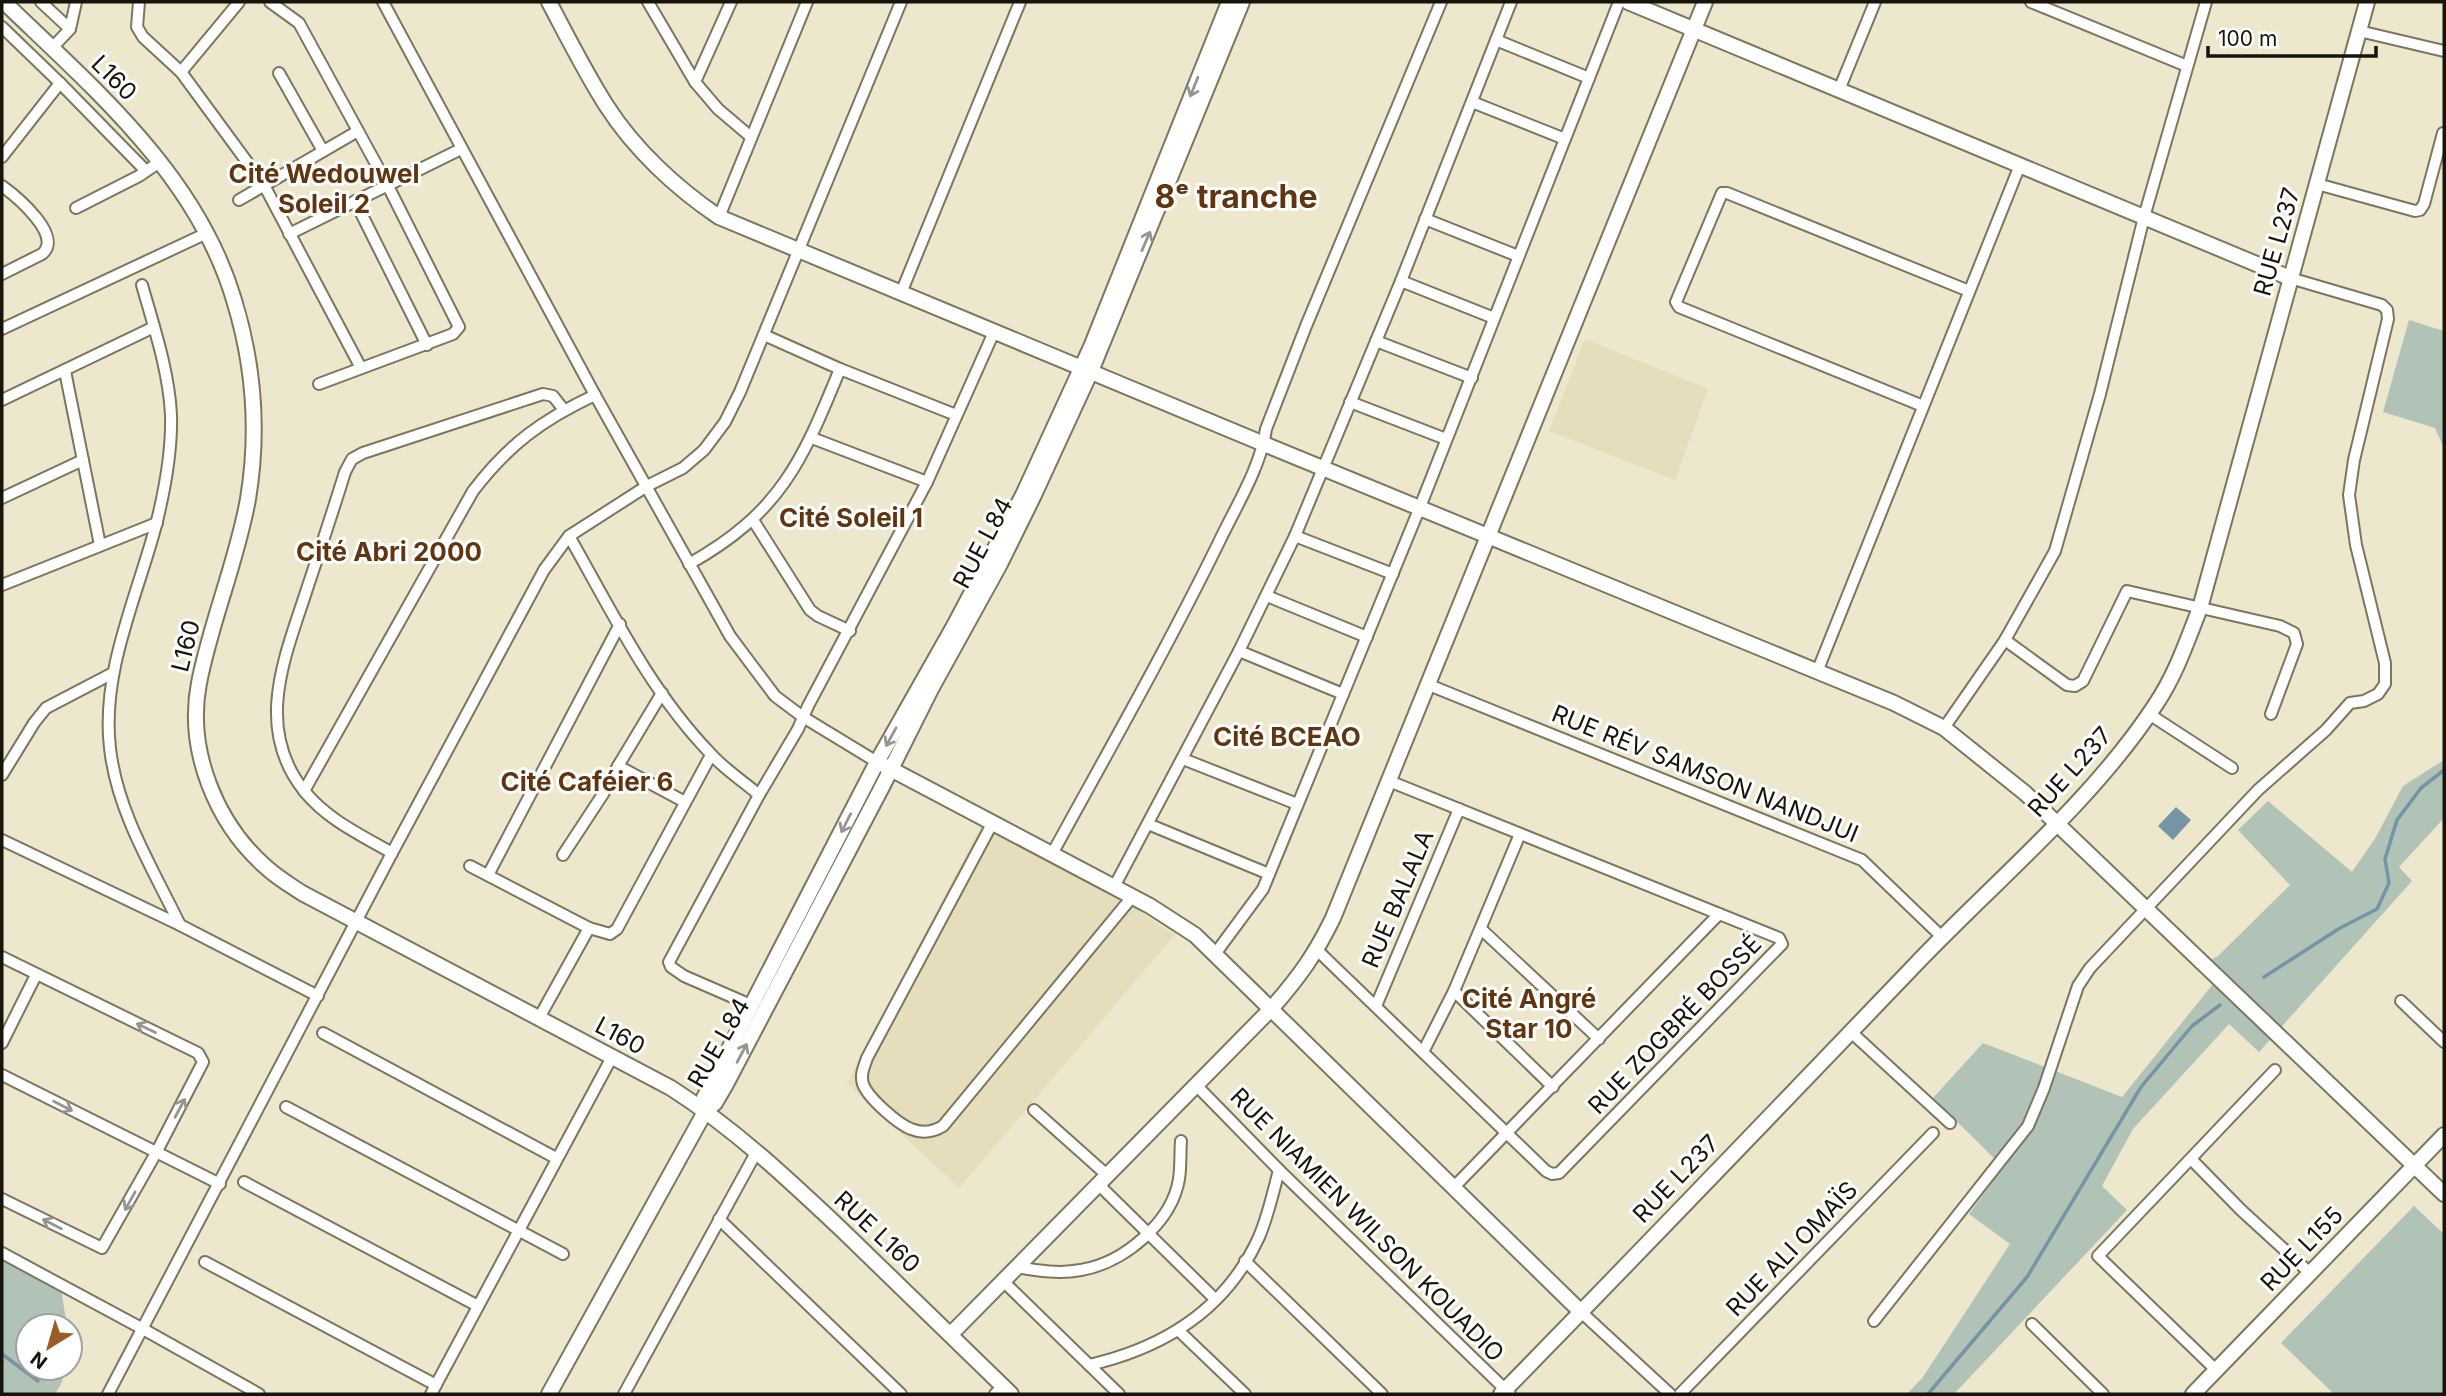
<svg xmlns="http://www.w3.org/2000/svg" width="2446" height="1396" font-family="Inter,sans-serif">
  <rect width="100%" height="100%" fill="#ede7cd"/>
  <g fill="#e6ddbc">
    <polygon points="1585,339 1708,389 1675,480 1549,431"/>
    <polygon points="981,826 1124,901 1175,935 959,1188 847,1083"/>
  </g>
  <g fill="#b0c3b6">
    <polygon points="2409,320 2444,331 2444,448 2435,428 2383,412"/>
    <polygon points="2444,760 2444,818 2399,867 2412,881 2259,1052 2229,1024 2133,1129 2102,1186 2127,1210 1954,1394 1907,1394 1923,1377 2010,1244 1969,1214 2003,1167 1933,1098 1983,1043 2122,1097 2213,984 2196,968 2218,956 2290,885 2238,830 2268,801 2352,872 2376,837 2403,786"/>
    <polygon points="2414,1206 2444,1234 2444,1394 2334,1394 2281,1343"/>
    <polygon points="2,1259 61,1289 67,1326 28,1326 28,1368 66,1368 61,1384 55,1394 2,1394"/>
  </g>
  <polygon fill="#7595a6" points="2176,807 2191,820 2173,840 2158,826"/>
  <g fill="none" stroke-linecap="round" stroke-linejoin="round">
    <g stroke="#7595a6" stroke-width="3.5">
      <polyline points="2264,977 2340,928 2377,909 2389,883 2385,859 2397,820 2421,788 2444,770"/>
      <polyline points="2,1354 38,1381"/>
      <polyline points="1928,1394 2027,1277 2141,1087 2192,1026 2220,1005"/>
    </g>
    <g stroke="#7c765e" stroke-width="14">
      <g id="street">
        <polyline points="41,2 70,29"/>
        <polyline points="139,2 137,27 143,37 181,72 264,185 361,368"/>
        <polyline points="270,2 299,23 387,184 459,327 453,334 319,384"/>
        <polyline points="383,2 595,395 730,636 775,696 803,717 877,762"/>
        <polyline points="648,2 695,82 718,109 751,137"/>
        <polyline points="2031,2 2187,66"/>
        <polyline points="2,27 60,83 146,171"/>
        <polyline points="2359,31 2444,51"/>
        <polyline points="1496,40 1589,78"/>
        <polyline points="52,48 70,29 76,2"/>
        <polyline points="181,72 239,2"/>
        <polyline points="279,73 323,151"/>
        <polyline points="695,82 731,2"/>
        <polyline points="1839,90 1875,2"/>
        <polyline points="1472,102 1565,139"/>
        <polyline points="2,157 60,83"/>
        <polyline points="2317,184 2415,211 2420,210 2424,204 2443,133"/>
        <path d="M2 186C16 196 64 236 42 254L2 274"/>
        <polyline points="239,200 358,131"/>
        <polyline points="355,201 427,345"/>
        <polyline points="76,208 139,176 161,161"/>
        <polyline points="719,217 807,2"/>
        <polyline points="1425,219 1518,256"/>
        <polyline points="289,234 461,149"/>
        <polyline points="1401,281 1494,318"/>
        <path d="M142 285C154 327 169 372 171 415 172 449 164 493 156 525 137 597 101 672 110 748 117 812 153 869 180 925"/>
        <polyline points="901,293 1020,2"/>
        <polyline points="2,329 207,233"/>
        <polyline points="764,335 840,369 956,415"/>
        <polyline points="1376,341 1472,378"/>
        <polyline points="65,371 100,545"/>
        <polyline points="2,400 154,327"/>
        <polyline points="1350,402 1446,439"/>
        <polyline points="1923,406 1679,307 1676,302 1722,193 1727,193 1969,291"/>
        <polyline points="812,438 927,482"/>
        <polyline points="2,498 83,460"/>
        <polyline points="753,520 810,610 818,616 850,631"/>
        <path d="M569 536C611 610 650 691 710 753 724 769 743 781 759 795"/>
        <polyline points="1295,536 1393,574"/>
        <path d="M689 564C780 513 802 462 840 369"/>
        <polyline points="2,585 157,523"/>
        <polyline points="1267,596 1367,637"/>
        <polyline points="2005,640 2067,685 2075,686 2083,681 2127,591 2280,626 2294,633 2297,644 2271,714"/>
        <polyline points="1239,651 1343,694"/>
        <polyline points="1817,672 2020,165"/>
        <polyline points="1429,685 1862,860 1942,937"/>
        <polyline points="2149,714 2232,768"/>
        <polyline points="1944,728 2005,640 2055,551 2100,394 2144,217 2206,2"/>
        <polyline points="1183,759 1297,804"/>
        <polyline points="618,766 662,693"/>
        <polyline points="2,775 34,723 46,708 113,673"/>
        <path d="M304 791 473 491C509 444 542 420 595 395"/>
        <path d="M993 822 867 1058C864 1067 860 1075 863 1084 868 1098 898 1124 911 1129 923 1134 933 1132 943 1126L1132 897"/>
        <polyline points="1148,824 1269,874"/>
        <polyline points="2,840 180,925 318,996"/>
        <path d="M392 853C361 835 328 820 305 792 253 728 285 657 307 589 320 550 333 511 345 472L352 459 363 453 543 394 553 396 564 410"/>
        <path d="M1052 854C1109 750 1167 648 1219 542 1235 508 1261 467 1266 429L1306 326 1441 2"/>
        <polyline points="563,855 603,794 618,766 685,802"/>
        <polyline points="470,866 589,928"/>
        <polyline points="488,875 620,624"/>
        <polyline points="1114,887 1239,651 1295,536 1401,281 1511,2"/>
        <polyline points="1481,929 1599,1039"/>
        <polyline points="1317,950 1546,1171 1552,1174 1559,1173 1782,944 1779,938 1389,781"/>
        <polyline points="1215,954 1263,889 1420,507 1619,2"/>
        <polyline points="2,957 198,1053 203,1062 156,1153 102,1248 2,1199"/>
        <polyline points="1454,991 1553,1087"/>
        <polyline points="2401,1001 2444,1042"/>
        <polyline points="753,1006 684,976 671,967 669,962 759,795 798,729 808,706 927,482 994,332"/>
        <polyline points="1376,1006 1459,809"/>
        <polyline points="539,1018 589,928 610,934 617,929 711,755"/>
        <polyline points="1851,1032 1950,1123"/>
        <polyline points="323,1033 556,1158"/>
        <polyline points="2,1043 36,975"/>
        <polyline points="1423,1052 1454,991 1520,834"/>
        <polyline points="2,1075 220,1184"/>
        <polyline points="1196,1085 1279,1170 1510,1394"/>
        <polyline points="286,1107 563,1254"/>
        <polyline points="1034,1110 1108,1176"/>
        <polyline points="2191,1159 2241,1210 2310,1273"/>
        <polyline points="244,1182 478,1306"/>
        <polyline points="1099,1185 1215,1299"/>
        <polyline points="1454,1187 1719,914"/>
        <polyline points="719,1219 901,1394"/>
        <polyline points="2,1253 143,1329 259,1394"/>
        <polyline points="1245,1261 1382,1394"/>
        <polyline points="205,1262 436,1385"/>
        <path d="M1017 1267C1039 1271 1060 1274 1081 1270 1124 1263 1172 1222 1179 1179 1181 1166 1180 1153 1181 1141"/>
        <polyline points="1003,1281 1119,1394"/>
        <polyline points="1580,1311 1670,1394"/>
        <polyline points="1874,1321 2028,1126 2044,1088 2078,986 2090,968 2258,790 2326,730 2350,703 2364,701 2378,694 2385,684 2385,663 2356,545 2349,495 2354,460 2388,319 2387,310 2382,305 2290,278"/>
        <polyline points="2032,1324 2103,1394"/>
        <polyline points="1179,1331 1245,1394"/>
        <path d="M1089 1365C1163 1348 1226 1310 1259 1237 1268 1216 1273 1193 1279 1170"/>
        <polyline points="2216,1370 2098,1256 2275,1070"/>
        <polyline points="108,1394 392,853 544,570 569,536 647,486 683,468 704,450 725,422 740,392 901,2"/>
        <polyline points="431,1394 612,1057"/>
        <polyline points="624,1394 757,1151"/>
        <polyline points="995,1394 1003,1386"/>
        <polyline points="1680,1394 1933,1133"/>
      </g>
    </g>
    <g stroke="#7c765e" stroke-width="18">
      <g id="secondary">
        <path d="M4 2C94 89 197 175 234 300 254 365 259 432 248 499 237 561 211 621 199 683 186 750 216 824 267 868 278 878 290 885 302 893L671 1088C735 1129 788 1179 843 1231 899 1285 955 1339 1011 1394"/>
        <path d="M549 2C567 36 585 72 606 105 634 149 676 188 719 217L1264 444 1894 703 1944 728 2025 793 2444 1194"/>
        <polyline points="1628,2 2290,278"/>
        <polyline points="885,766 1150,906 1195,935 1580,1311"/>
        <polyline points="706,1110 704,1098 713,1080 877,762 954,626 1023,495 1091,347 1229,2"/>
        <path d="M951 1334 1272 1008C1299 977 1315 955 1333 918L1705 2"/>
        <polyline points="549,1394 706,1110 715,1103 725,1086 883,785 931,689 1000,564 1033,497 1091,371 1242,2"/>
        <path d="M1501 1394C1640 1252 1777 1109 1915 965 1995 881 2092 802 2156 704 2176 674 2187 641 2200 608L2367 2"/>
        <polyline points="2193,1394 2444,1135"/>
      </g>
    </g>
    <use href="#street" stroke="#fff" stroke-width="10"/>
    <use href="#secondary" stroke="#fff" stroke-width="14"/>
  </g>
  <defs><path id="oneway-shaft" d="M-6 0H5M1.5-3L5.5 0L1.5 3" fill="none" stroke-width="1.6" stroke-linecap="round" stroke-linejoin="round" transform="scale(1.75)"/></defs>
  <g stroke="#979591">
    <use href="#oneway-shaft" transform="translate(1194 87) rotate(112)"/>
    <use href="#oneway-shaft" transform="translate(1146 241) rotate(-67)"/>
    <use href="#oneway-shaft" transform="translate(891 737) rotate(119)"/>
    <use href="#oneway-shaft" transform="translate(846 823) rotate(117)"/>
    <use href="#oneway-shaft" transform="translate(146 1028) rotate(-154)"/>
    <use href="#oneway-shaft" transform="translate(742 1053) rotate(-62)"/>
    <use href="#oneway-shaft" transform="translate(63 1106) rotate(27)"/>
    <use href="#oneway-shaft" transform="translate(180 1108) rotate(-62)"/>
    <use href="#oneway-shaft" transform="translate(130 1201) rotate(119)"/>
    <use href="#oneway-shaft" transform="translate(52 1224) rotate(-153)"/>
  </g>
  <g text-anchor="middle" stroke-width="6" stroke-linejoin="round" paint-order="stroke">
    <g font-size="24" fill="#17140b" stroke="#fff">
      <text transform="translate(114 78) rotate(45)" y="8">L160</text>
      <text transform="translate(2277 242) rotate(-74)" y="8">RUE L237</text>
      <text transform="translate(983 543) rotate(-62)" y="8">RUE L84</text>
      <text transform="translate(186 646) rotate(-76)" y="8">L160</text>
      <text transform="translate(2070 772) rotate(-48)" y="8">RUE L237</text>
      <text transform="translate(1705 774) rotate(22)" y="8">RUE RÉV SAMSON NANDJUI</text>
      <text transform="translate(1398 899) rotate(-67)" y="8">RUE BALALA</text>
      <text transform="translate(1675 1025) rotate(-46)" y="8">RUE ZOGBRÉ BOSSÉ</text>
      <text transform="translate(620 1036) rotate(28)" y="8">L160</text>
      <text transform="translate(719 1043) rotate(-60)" y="8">RUE L84</text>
      <text transform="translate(1676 1179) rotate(-46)" y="8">RUE L237</text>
      <text transform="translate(1367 1225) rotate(45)" y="8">RUE NIAMIEN WILSON KOUADIO</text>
      <text transform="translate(877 1232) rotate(43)" y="8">RUE L160</text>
      <text transform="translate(1792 1249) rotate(-46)" y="8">RUE ALI OMAÏS</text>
      <text transform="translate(2302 1249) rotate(-46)" y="8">RUE L155</text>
    </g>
    <g font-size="26" font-weight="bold" fill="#61350f" stroke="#fff">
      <text x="324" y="183">Cité Wedouwel<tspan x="324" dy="30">Soleil 2</tspan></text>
      <text x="851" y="527">Cité Soleil 1</text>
      <text x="389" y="561">Cité Abri 2000</text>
      <text x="1287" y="746">Cité BCEAO</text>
      <text x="587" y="791">Cité Caféier 6</text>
      <text x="1529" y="1008">Cité Angré<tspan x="1529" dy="30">Star 10</tspan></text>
    </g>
    <g font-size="32" font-weight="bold" fill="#61350f" stroke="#fff">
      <text x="1236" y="208">8ᵉ tranche</text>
    </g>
  </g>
  <rect width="2446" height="1396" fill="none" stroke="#17140b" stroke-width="7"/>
  <g transform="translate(49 1347) rotate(217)"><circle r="33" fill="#ffffff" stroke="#a2a19d" stroke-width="2"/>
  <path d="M0-5L12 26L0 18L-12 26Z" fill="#9d5c27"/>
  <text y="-10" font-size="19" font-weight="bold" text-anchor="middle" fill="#17140b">N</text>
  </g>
  <path d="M2208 46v10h168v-10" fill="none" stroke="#17140b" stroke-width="3.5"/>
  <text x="2218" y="46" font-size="21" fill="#17140b" stroke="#ffffff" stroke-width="5" paint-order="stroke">100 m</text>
</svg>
